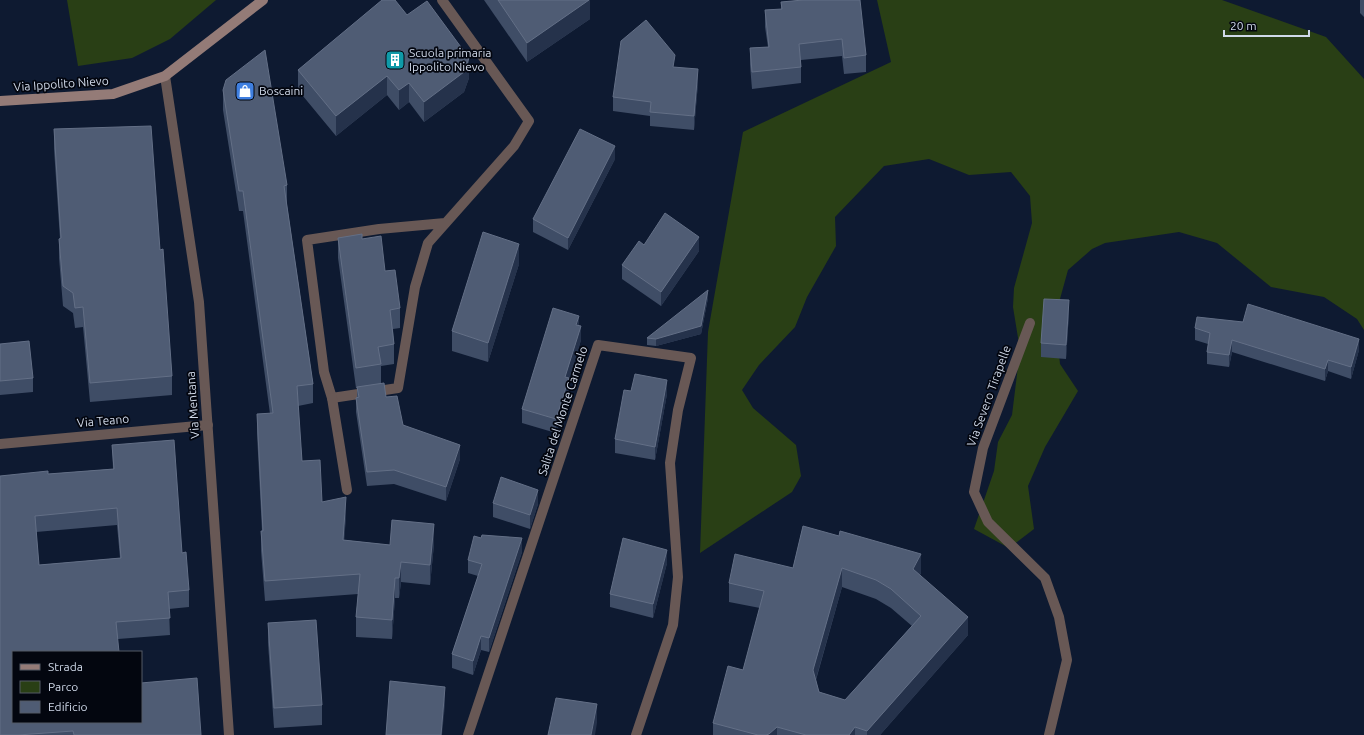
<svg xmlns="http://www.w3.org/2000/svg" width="1364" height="735" font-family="Ubuntu,sans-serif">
  <rect width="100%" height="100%" fill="#0e1a31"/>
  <g fill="#293f15">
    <polygon points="67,0 216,0 170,39 132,58 78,66"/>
    <polygon points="877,0 1222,0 1326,37 1364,79 1364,330 1357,319 1324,297 1271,287 1217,243 1179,232 1105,243 1092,249 1068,270 1055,317 1060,364 1078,391 1045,447 1028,486 1034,529 1009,548 974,529 994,471 998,442 1012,415 1020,350 1013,307 1014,288 1032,223 1030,196 1011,172 969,175 929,159 884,166 835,217 836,246 807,297 795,327 759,365 742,390 753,408 796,445 801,476 792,492 700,553 708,332 743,132 891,62"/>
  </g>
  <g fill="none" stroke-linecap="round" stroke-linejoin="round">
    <g stroke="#685855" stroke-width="10">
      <polyline points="442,0 529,121 514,146 428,243 415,287 398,388 332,398 324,372 307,240 379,229 445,223"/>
      <polyline points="332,398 347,490"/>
    </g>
    <g stroke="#685855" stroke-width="10">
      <polyline points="165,76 199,302 229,735"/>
      <polyline points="1030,323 983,448 974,492 988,522 1045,578 1059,617 1067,660 1049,735"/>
      <polyline points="0,444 208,425"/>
      <polyline points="468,735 598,345 691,358 678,410 670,463 678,577 673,625 636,735"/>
    </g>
    <polyline stroke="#947b77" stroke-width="10" points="0,101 113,94 165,76 263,0"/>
  </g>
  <g fill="#3f4d66" fill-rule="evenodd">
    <polygon points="484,0 590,0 590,19 527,62"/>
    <polygon points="803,0 866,55 866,72 844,74 842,56 801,60 801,83 752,89 750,65 750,48 768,47 765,27 765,10 781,9 781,2"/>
    <polygon points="1360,0 1364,0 1364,17 1360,13"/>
    <polygon points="407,15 469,78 464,92 424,122 409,102 399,110 387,95 336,136 298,90 298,70"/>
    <polygon points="675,67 698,83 694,130 650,126 650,116 613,111 613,97"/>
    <polygon points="223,90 287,185 287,205 313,384 313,403 298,406 302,461 322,502 346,516 344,540 390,545 434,544 430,585 401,582 399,598 395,598 392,639 356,637 356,617 358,594 265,601 261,551 261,531 262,531 257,434 257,414 270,414 243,211 239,211 223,110"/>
    <polygon points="54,129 160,250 172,376 172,395 90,402 83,327 75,328 73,313 63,306 59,258 59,239 60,239 54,149"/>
    <polygon points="615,159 568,250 533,232 533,219"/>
    <polygon points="338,238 362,239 385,271 400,308 400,328 393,329 394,344 394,364 381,366 381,383 386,397 403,425 460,459 446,501 394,484 367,486 356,412 356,398 357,398 357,388 356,388 338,258"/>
    <polygon points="644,245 699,251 661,306 622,279 622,265"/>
    <polygon points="519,264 488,362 452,351 452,331"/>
    <polygon points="708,298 701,334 656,346 647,345 647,338"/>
    <polygon points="1069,313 1066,359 1041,357 1041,343"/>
    <polygon points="579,326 581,340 569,379 569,392 556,433 522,423 522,409"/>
    <polygon points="1195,328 1359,350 1351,379 1328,371 1325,381 1232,352 1229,367 1207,364 1207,352 1208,344 1195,340"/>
    <polygon points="0,344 33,378 33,392 0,395"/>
    <polygon points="631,391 667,394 655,460 615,453 615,439"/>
    <path d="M112 445 182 553 189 590V607L169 609 170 635 118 639 13 652 201 735H0V476L48 474 113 469ZM117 525 120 558 39 565 36 532Z"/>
    <polygon points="493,503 538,504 530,529 493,517"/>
    <path d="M803 526 921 573 920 575 968 635 880 735H713V723L743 670 760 608 729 602V583L793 568ZM842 587 876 599 891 608 912 626 845 700 819 692 816 680Z"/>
    <polygon points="522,552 489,652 481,650 473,675 452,668 452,654 478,576 468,573 468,560"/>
    <polygon points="667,563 653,618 610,607 610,594"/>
    <polygon points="268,623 322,705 322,725 274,728 268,643"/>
  </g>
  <g fill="#25324b">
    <polygon points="589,0 590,0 590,19 527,62 527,43"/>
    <polygon points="469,58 469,78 464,92 424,122 424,102"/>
    <polygon points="698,69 698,83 694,130 694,116"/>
    <polygon points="387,76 387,95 336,136 336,116"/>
    <polygon points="409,83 409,102 399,110 399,90"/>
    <polygon points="615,146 615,159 568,250 568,238"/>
    <polygon points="699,237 699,251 661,306 661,292"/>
    <polygon points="519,244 519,264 488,362 488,343"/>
    <polygon points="708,290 708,298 701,334 656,346 656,339"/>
    <polygon points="1069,300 1069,313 1066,359 1066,345"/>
    <polygon points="579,316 579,330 576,325"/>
    <polygon points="581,326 581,340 569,379 569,392 556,433 556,419 565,377"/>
    <polygon points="1359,339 1359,350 1351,379 1351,367"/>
    <polygon points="1232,340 1232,352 1229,367 1229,355"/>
    <polygon points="1328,360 1328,371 1325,381 1325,369"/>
    <polygon points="667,380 667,394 655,460 655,447"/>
    <polygon points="460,445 460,459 446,501 446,487"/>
    <polygon points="538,490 538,504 530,529 530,515"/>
    <polygon points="346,497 346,516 343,560 343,540"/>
    <polygon points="434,524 434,544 430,585 430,565"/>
    <polygon points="522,538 522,552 489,652 489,638"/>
    <polygon points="667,550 667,563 653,618 653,604"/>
    <polygon points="921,554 921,573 913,588 913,569"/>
    <polygon points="401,562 401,582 399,598 399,578"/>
    <polygon points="842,568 842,587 813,689 813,670"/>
    <polygon points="395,578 395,598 392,639 392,620"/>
    <polygon points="968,617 968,635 880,735 867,735 867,731"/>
    <polygon points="481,636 481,650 473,675 473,661"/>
    <polygon points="445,687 445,706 442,735 441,735"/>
    <polygon points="597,704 597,723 595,735 591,735"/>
    <polygon points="777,727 777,735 766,735"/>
    <polygon points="855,727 855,735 849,735"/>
  </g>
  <g fill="#4f5c74" stroke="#636f86" fill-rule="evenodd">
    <polygon points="382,0 395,0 407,15 427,1 469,58 464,72 424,102 409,83 399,90 387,76 336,116 298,70"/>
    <polygon points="498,0 589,0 527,43"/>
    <polygon points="803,0 860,0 866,55 844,58 842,39 799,44 801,67 752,72 750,48 769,47 765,10 782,9 781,2"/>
    <polygon points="646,20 675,55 673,67 698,69 694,116 650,112 651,102 613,97 621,41"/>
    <polygon points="265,50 287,185 284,186 313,384 297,386 302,461 320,460 322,502 346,497 343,540 390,545 392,520 434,524 430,565 401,562 399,578 395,578 392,620 356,617 360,574 265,581 261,531 263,531 257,414 273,413 243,191 239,191 223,90 226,80"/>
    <polygon points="151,126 160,250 163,249 172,376 90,383 83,307 75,308 73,293 63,286 59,239 61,238 54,129"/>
    <polygon points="580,129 615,146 568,238 533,219"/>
    <polygon points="665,213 699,237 661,292 622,265 639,241 644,245"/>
    <polygon points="483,232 519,244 488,343 452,331"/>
    <polygon points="362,234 362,239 381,236 385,271 395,270 400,308 390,310 394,344 378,347 381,364 356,368 338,238"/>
    <polygon points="708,290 701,326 656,339 647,338"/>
    <polygon points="1044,299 1069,300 1066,345 1041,343"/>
    <polygon points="1248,304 1359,339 1351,367 1328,360 1325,369 1232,340 1229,355 1207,352 1210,333 1195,328 1197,317 1243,322"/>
    <polygon points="553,308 579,316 576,325 581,326 565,377 569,378 556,419 522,409"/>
    <polygon points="29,341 33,378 0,381 0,344"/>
    <polygon points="635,374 667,380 655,447 615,439 624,390 631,391"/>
    <polygon points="384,383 386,397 397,396 403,425 460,445 446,487 394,470 367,472 356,398 359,397 357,387"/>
    <path d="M174 440 182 553 186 552 189 590 168 592 170 618 116 622 119 652H13V722H141V683L197 678 201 735H74L73 731 18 735H0V476L48 471V474L114 469 112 445ZM117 508 121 558 39 565 35 516Z"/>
    <polygon points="501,477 538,490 530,515 493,503"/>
    <path d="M803 526 839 536 840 531 921 554 913 569 968 617 867 731 855 727 849 735H806L777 727 769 734 766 735H758L713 723 728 666 743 670 764 591 729 583 735 554 793 568ZM842 568 876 580 891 589 921 616 845 700 819 692 813 670Z"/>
    <polygon points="482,535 522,538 489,638 481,636 473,661 452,654 482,564 468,560 474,536 481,538"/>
    <polygon points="623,538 667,550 653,604 610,594"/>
    <polygon points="316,620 322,705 274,708 268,623"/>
    <polygon points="390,681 445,687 441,735 386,735"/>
    <polygon points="556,698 597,704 591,735 548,735"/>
  </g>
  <defs>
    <g id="building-square" transform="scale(1)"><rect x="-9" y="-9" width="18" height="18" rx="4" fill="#0f9aa8" stroke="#03060f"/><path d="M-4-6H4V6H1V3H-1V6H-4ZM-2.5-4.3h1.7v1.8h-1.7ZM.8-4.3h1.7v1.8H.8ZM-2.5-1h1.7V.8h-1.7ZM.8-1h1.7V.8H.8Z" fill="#fff"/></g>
    <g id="shop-square" transform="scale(1)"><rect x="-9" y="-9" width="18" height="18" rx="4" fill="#3f7fe0" stroke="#03060f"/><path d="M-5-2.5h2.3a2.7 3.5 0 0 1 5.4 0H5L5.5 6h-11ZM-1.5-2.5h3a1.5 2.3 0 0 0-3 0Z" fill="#fff"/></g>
  </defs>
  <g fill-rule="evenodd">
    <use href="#building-square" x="395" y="60"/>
    <use href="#shop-square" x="245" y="91"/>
  </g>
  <g text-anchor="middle" stroke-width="3.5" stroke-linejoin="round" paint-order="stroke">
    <g font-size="12" fill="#d0d9e9" stroke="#03060f" text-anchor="start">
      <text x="409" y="57">Scuola primaria<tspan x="409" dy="14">Ippolito Nievo</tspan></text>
      <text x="259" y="95">Boscaini</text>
    </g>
    <g font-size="12" fill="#d0d9e9" stroke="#03060f">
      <text transform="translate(61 84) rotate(-4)" y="4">Via Ippolito Nievo</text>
      <text transform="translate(989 396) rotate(-70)" y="4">Via Severo Tirapelle</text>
      <text transform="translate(193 405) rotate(-94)" y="4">Via Mentana</text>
      <text transform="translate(563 411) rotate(-72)" y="4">Salita del Monte Carmelo</text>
      <text transform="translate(103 421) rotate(-5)" y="4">Via Teano</text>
    </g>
  </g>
  <rect x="12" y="651" width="130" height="72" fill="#03060f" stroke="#555a66"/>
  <rect x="20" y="664" width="20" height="6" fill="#947b77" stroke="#555a66"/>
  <text x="48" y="671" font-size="12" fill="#d0d9e9">Strada</text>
  <rect x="20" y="681" width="20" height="12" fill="#293f15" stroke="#555a66"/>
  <text x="48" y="691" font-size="12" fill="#d0d9e9">Parco</text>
  <rect x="20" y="701" width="20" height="12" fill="#4f5c74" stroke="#555a66"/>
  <text x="48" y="711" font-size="12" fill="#d0d9e9">Edificio</text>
  <path d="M1224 30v6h85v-6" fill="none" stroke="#d0d9e9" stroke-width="2"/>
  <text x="1230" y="30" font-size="12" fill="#d0d9e9" stroke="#03060f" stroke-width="3" paint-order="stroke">20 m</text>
</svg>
